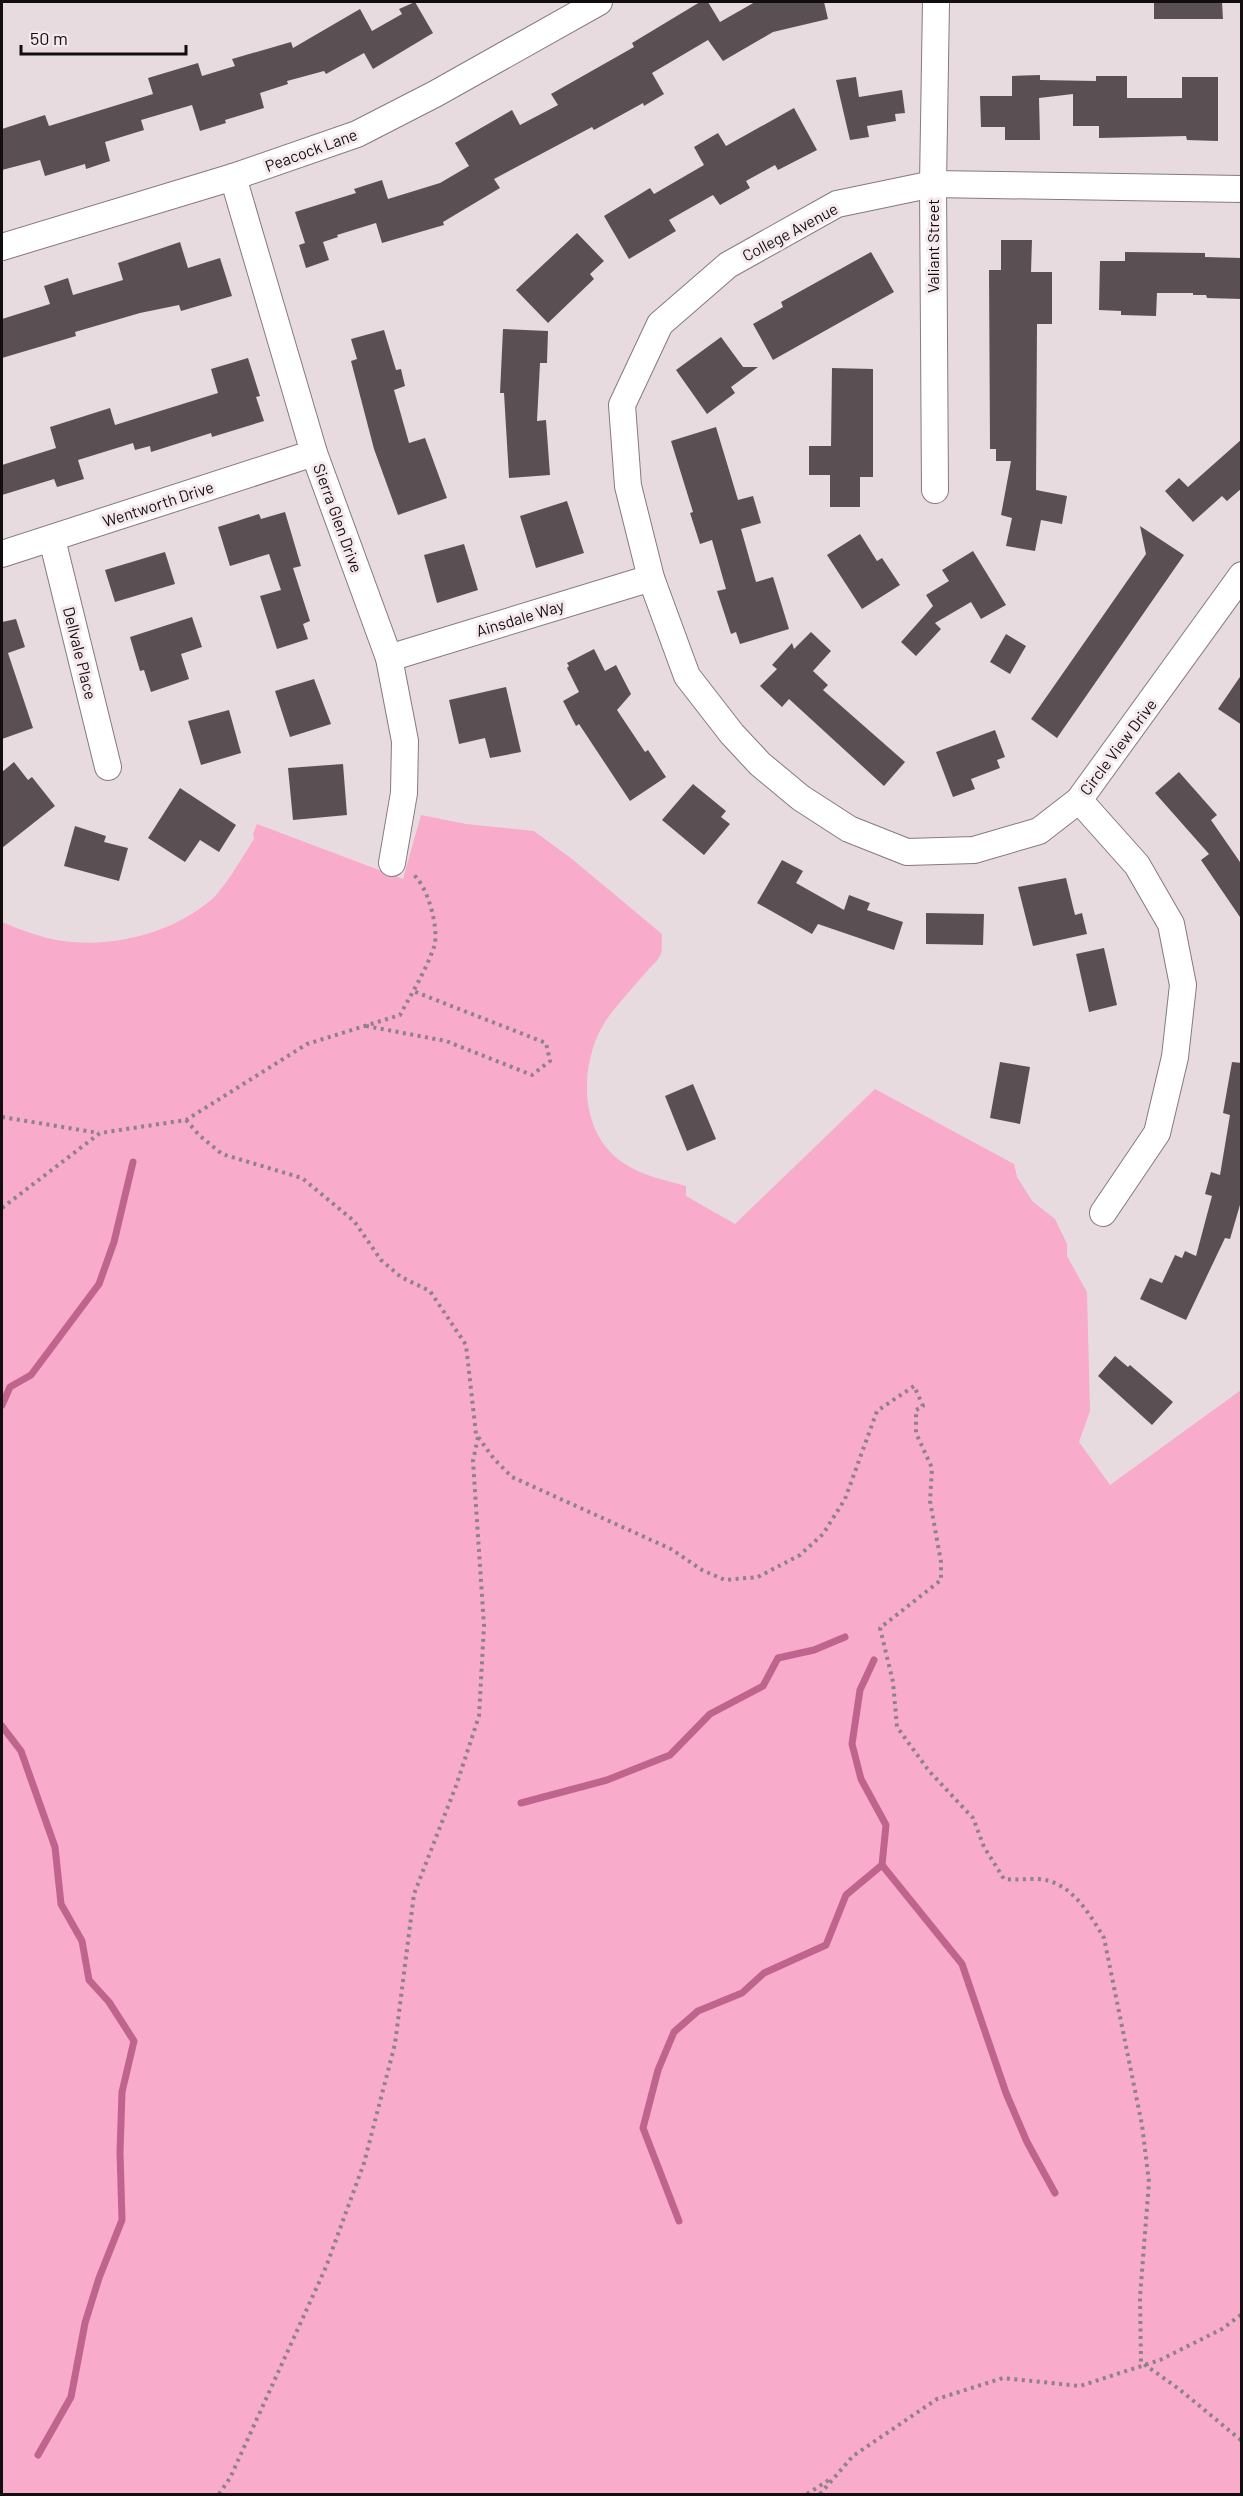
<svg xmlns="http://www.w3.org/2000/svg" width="1243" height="2496" font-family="Barlow,sans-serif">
  <rect width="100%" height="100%" fill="#e8dbe0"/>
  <path fill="#f8abca" d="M421 815 466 824 534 831 572 859 662 934C661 940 663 951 660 956 658 961 651 966 648 970 635 985 621 1000 609 1016 579 1057 576 1130 622 1162 640 1175 664 1180 686 1186V1196L735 1224 875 1089 1014 1164 1017 1177 1032 1201 1055 1219 1067 1244V1256L1087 1292 1090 1411 1079 1442 1110 1485 1241 1390V2494H2V922C21 930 42 938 63 941 114 948 172 933 211 900 225 888 243 856 254 839L253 834 257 824 403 879Z"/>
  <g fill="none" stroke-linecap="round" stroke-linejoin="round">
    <g stroke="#bf648c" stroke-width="7">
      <polyline points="2,1405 10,1387 31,1375 99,1284 114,1242 133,1162"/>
      <polyline points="874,1660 860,1690 852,1744 861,1779 886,1825 882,1865 962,1964 1006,2093 1027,2142 1055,2193"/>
      <polyline points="2,1726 21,1751 55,1847 61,1904 82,1941 89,1980 109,2002 134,2041 122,2092 120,2152 122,2220 99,2278 85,2323 71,2397 38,2455"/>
      <polyline points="521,1803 607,1780 670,1755 710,1714 763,1686 778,1658 814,1650 845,1637"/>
      <polyline points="679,2221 643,2128 658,2070 674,2032 698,2011 742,1993 764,1973 826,1945 846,1895 882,1865"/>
    </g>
  </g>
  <g fill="#5a5054">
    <polygon points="415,2 433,33 373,69 364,53 326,74 324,71 287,81 288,84 260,93 264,108 225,120 226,123 200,131 192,105 141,120 144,130 105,142 110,161 86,169 85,164 45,176 40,160 2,170 2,129 45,115 49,126 153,94 148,78 198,63 202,76 235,66 232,59 291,42 293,48 360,9 372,31 402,14 399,9"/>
    <polygon points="700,2 708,2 720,22 755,2 824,2 828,19 773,32 723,61 708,40 652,73 664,94 644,106 643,103 594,130 592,127 494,179 500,188 443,222 444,225 382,243 376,223 337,235 338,237 323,242 329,260 306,268 299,245 305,243 295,212 356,193 354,189 382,180 388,199 440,183 469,166 455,143 512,110 520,125 558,105 551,94 634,47 632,43"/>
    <polygon points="1154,2 1222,2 1223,19 1154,19"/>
    <polygon points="1040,75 1040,80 1096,81 1096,76 1127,76 1127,98 1182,98 1182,77 1218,77 1218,141 1187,140 1186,136 1099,138 1099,126 1073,126 1073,94 1039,98 1040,140 1005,140 1005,127 981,127 980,96 1012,96 1012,76"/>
    <polygon points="856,77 859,97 902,90 905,113 895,114 896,121 867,126 869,137 850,140 836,80"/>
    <polygon points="794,108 817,150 778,170 775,165 746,181 750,188 720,205 713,195 669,220 676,231 629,259 604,216 650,188 654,194 704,165 694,147 718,133 726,146"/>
    <polygon points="577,233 604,261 590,274 594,279 548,323 516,290"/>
    <polygon points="1001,240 1032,240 1031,272 1052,272 1052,324 1037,324 1036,490 1067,496 1062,524 1041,520 1035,551 1006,546 1012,518 1001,515 1011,461 996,461 996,449 990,449 989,270 1001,270"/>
    <polygon points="180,242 188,268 220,258 232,296 181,311 179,305 140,313 75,332 76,336 2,358 2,319 50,304 44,286 68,278 73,295 123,280 118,263"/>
    <polygon points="871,252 894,292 773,360 753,324 783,307 781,302"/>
    <polygon points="1125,252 1205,253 1205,257 1242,258 1242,299 1207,298 1206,295 1193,295 1193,293 1157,293 1156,316 1121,315 1121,311 1099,310 1100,261 1125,261"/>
    <polygon points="503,329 548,331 547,363 540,363 537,421 546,420 550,475 509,478 504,393 500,393"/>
    <polygon points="384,330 396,370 401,369 405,386 394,390 409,443 425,438 447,498 398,515 374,449 351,361 357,359 351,339"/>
    <polygon points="721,337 743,367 758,367 731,387 735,393 707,414 676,370"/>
    <polygon points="248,358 260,396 256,397 264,421 212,437 211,433 151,452 150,446 135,450 133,443 78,460 84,479 57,487 54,479 2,495 2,465 56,448 50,427 110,408 115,425 218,393 211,369"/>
    <polygon points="832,368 873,369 873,477 860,477 860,507 830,507 830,475 809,475 809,446 831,446"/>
    <polygon points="716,427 738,500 753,496 761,523 741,529 756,582 773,577 789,629 740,644 736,632 731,634 717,591 726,589 712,540 700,544 690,513 693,512 671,441"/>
    <polygon points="1242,439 1242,488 1227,501 1222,496 1193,522 1165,491 1179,478 1188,487"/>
    <polygon points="567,501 584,553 536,568 520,516"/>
    <polygon points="285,512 301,566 293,568 310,621 303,624 308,639 277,649 260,596 281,590 269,554 230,566 218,527 259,514 261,519"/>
    <polygon points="1140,526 1184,555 1057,738 1031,719 1146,554"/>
    <polygon points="860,534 877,561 882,558 900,585 862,609 827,555"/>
    <polygon points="464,544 478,590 437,603 424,555"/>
    <polygon points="973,551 1006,605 981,619 971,602 935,623 941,629 916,656 901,642 933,606 926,595 949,581 942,570"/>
    <polygon points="165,552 175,584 115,602 105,570"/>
    <polygon points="192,617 202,647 181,654 189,679 151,692 144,670 140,671 130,637"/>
    <polygon points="16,619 25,647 8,653 33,728 2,739 2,622"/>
    <polygon points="811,632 831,651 813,671 828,685 823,690 905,762 884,786 789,699 782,707 760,686 777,669 772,665 792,643 794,649"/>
    <polygon points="1006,634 1026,646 1010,674 990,662"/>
    <polygon points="594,649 605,671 616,665 631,694 617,710 645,752 648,750 666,777 630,801 579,724 576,726 563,701 579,692 567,668 569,666 567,663"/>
    <polygon points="1242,674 1242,725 1218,709"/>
    <polygon points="314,679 331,724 290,737 275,691"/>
    <polygon points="506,687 521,752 490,758 485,738 459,744 449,700"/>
    <polygon points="229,710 241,753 201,765 188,721"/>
    <polygon points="995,730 1005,757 997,760 1000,768 971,779 975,789 953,797 936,752"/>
    <polygon points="14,762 28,780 32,777 55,806 2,848 2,772"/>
    <polygon points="343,764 347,815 293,820 288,768"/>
    <polygon points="1179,772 1217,815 1211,820 1242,865 1242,920 1201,860 1209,854 1155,793"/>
    <polygon points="693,784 726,811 721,817 730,824 704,855 662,820"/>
    <polygon points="180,788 236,825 219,852 200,840 185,862 148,838"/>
    <polygon points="75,826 106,836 104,842 128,848 119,881 64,866"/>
    <polygon points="782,860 803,871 796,883 844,910 849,895 870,903 867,910 903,922 894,950 818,924 812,934 757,903"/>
    <polygon points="1066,878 1075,915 1082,913 1087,934 1033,946 1018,887"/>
    <polygon points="926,913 984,914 983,945 926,944"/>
    <polygon points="1104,948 1117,1005 1089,1012 1076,954"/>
    <polygon points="1000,1062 1030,1067 1020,1124 990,1118"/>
    <polygon points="1232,1062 1242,1063 1242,1198 1230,1239 1225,1238 1186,1320 1140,1299 1150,1278 1162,1283 1175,1255 1182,1258 1185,1251 1196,1256 1212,1196 1205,1194 1211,1172 1220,1175 1230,1115 1223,1113"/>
    <polygon points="693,1084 716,1139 687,1151 665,1096"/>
    <polygon points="1115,1356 1128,1367 1130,1365 1173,1402 1152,1425 1098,1376"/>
  </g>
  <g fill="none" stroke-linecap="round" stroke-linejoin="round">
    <g stroke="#857a7e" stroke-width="28">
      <g id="street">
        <polyline points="233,177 314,453 389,658 405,741 404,793 392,863"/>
        <polyline points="1242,189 933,184 837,204 728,265 660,324 622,405 628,486 651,578 687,676 732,734 760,764 801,798 849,829 907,852 974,850 1039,831 1079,800 1242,575"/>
        <polyline points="2,247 233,177 357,134 435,94 599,2"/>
        <polyline points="935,490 933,184 936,2"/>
        <polyline points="52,539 108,767"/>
        <polyline points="2,554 314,453"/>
        <polyline points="389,658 651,578"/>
        <polyline points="1079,800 1137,865 1171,924 1183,985 1175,1057 1157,1133 1103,1213"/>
      </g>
    </g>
    <g stroke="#8d8387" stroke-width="4" stroke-dasharray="3 4.5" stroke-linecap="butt">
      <polyline points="366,1026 446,1041 532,1075 550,1061 546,1043 413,991"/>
      <polyline points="2,1117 99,1133"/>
      <path d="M186 1120 199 1135 222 1154 302 1178 354 1221 381 1260 401 1277 430 1291 466 1345 476 1434 494 1459 512 1477 671 1549 702 1570 725 1580 758 1577 800 1555 823 1534 845 1499 877 1411 914 1386 923 1406 916 1410V1433L932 1468 930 1501 941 1562V1580L880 1628 893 1682 897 1727 929 1771 973 1818 984 1847 1004 1879C1015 1880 1026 1879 1037 1879 1070 1880 1089 1913 1104 1938L1142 2125 1149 2182 1140 2297 1141 2362 1179 2389 1242 2441"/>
      <path d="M2 1208 100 1133 186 1120 307 1044 400 1015C412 993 426 970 434 947 440 930 427 882 411 873"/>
      <polyline points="219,2494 230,2478 326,2267 364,2163 395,2044 414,1894 456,1786 479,1716 484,1626 473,1461 478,1437"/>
      <polyline points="807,2494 832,2478"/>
      <polyline points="820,2494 853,2456 937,2399 1003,2378 1080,2386 1160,2360 1222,2329 1242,2314"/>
    </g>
    <use href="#street" stroke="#fff" stroke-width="26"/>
  </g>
  <g text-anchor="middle" stroke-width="6" stroke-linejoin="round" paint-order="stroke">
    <g font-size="16" fill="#120e10" stroke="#f5e9ed">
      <text transform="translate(311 150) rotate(-20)" y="6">Peacock Lane</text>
      <text transform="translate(790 232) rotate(-28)" y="6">College Avenue</text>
      <text transform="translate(933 246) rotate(-90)" y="6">Valiant Street</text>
      <text transform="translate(158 504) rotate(-18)" y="6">Wentworth Drive</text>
      <text transform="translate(338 518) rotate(70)" y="6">Sierra Glen Drive</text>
      <text transform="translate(520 618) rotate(-17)" y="6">Ainsdale Way</text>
      <text transform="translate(80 653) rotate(76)" y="6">Dellvale Place</text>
      <text transform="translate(1118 747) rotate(-53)" y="6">Circle View Drive</text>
    </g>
  </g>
  <rect width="1243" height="2496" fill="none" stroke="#120e10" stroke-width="6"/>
  <path d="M21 45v9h165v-9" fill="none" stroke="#120e10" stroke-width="3"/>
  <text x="30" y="45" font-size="18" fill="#120e10" stroke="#f5e9ed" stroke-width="4.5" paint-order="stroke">50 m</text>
</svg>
